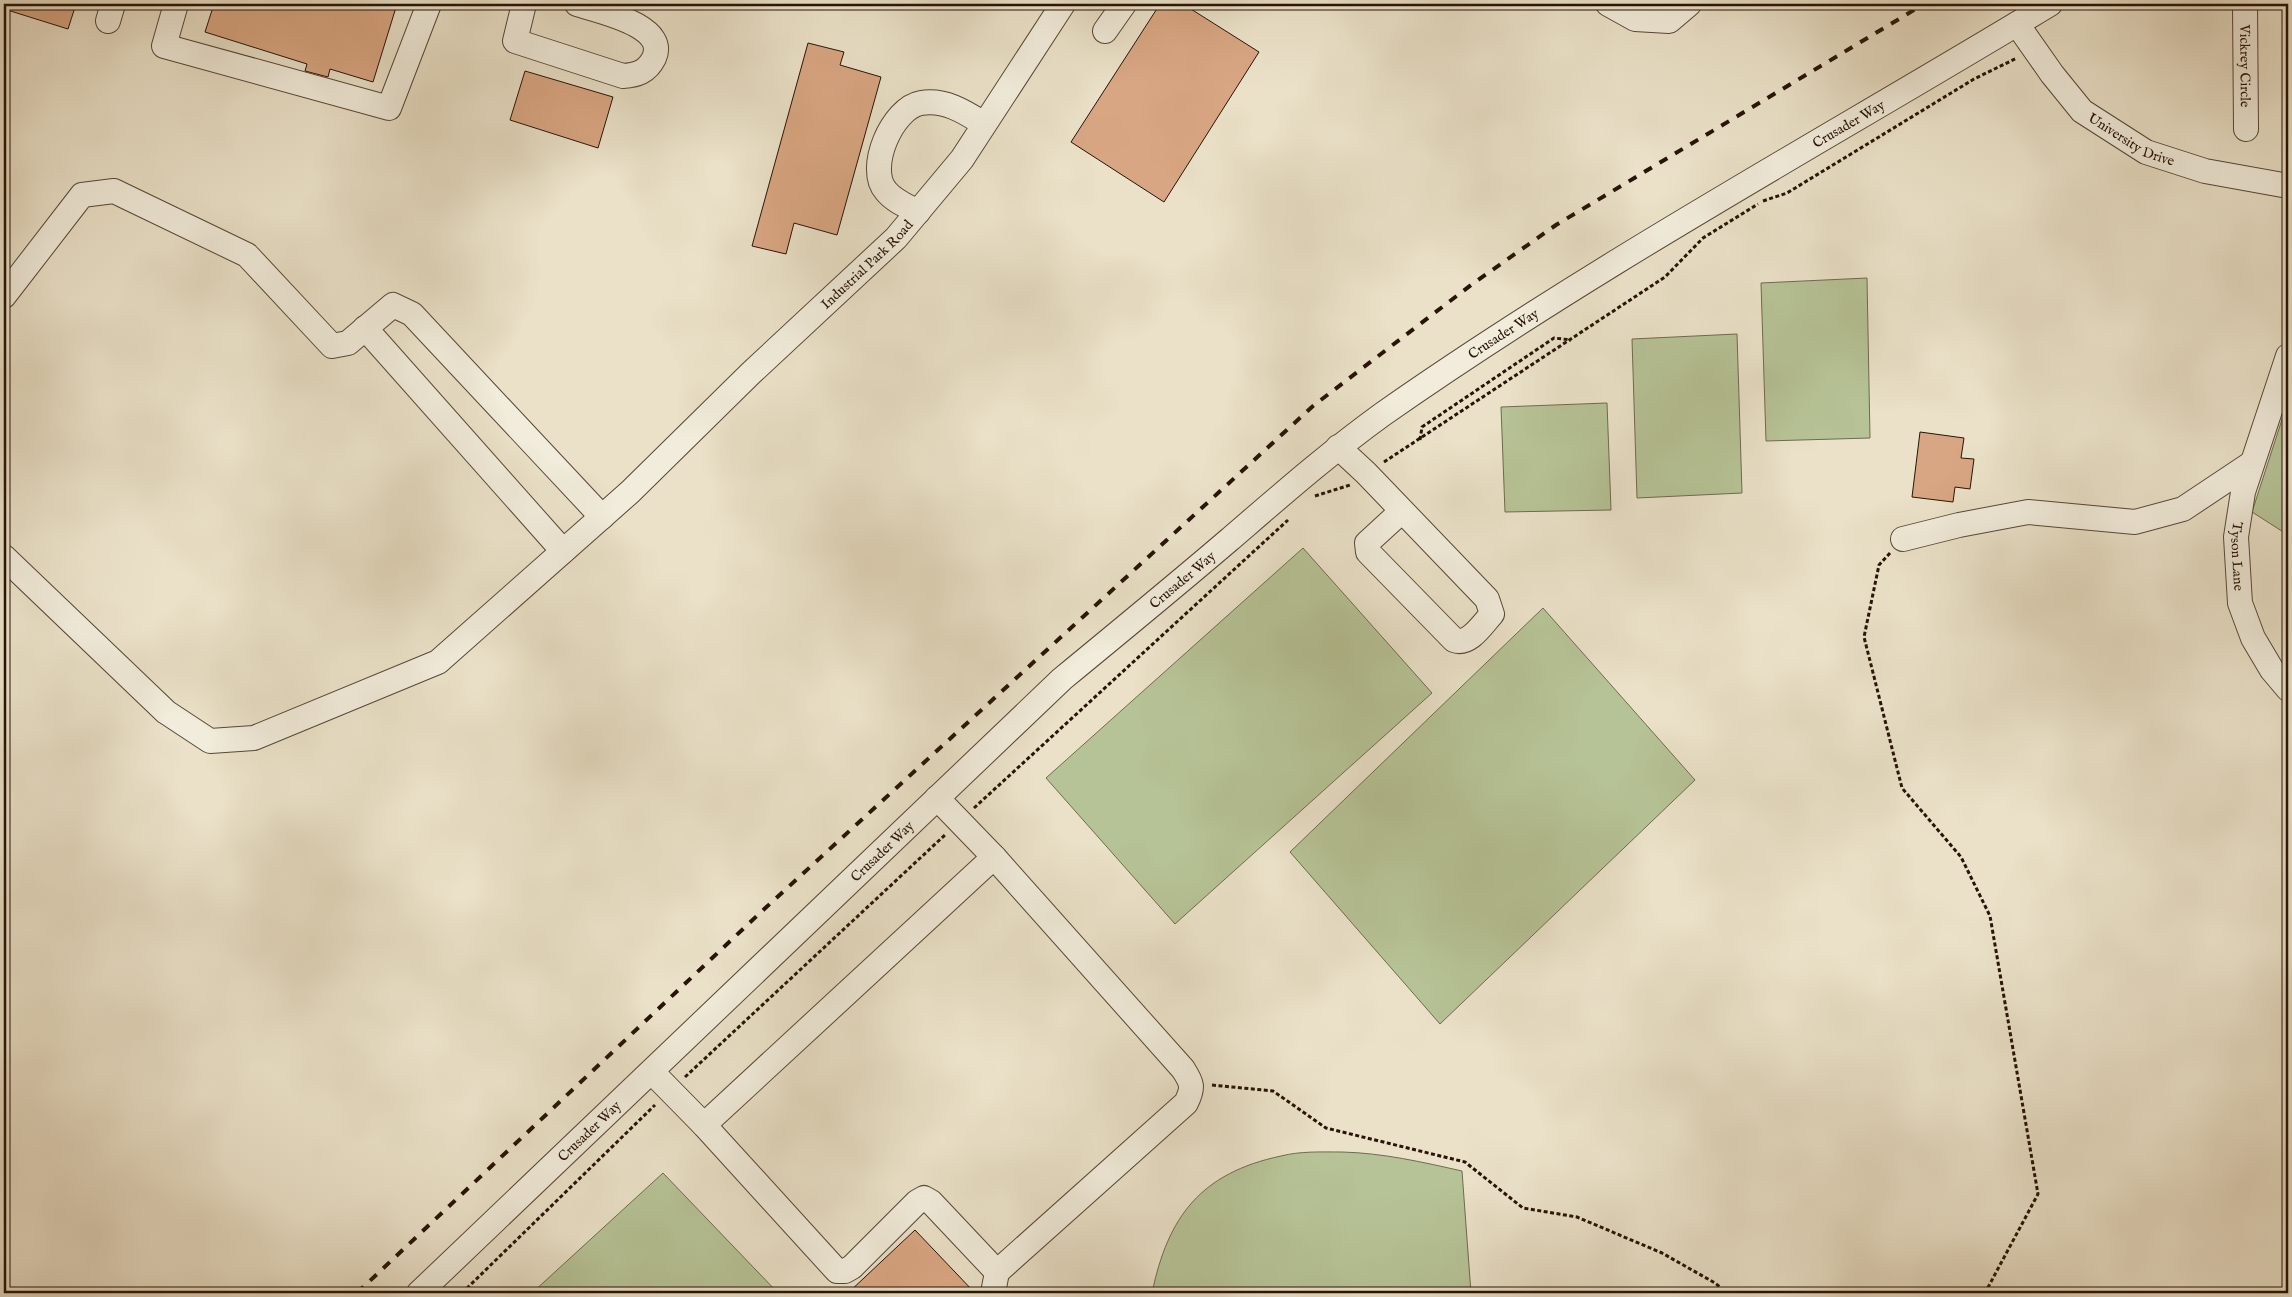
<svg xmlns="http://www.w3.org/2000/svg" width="2292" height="1297" font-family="'IM FELL English',serif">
  <rect width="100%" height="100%" fill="#eae1c8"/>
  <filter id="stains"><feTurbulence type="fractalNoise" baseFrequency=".004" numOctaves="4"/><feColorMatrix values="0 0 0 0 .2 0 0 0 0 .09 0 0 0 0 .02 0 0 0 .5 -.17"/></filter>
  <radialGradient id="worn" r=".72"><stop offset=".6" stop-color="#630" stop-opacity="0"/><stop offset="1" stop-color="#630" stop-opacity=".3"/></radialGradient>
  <g fill="#b6c396" stroke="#6e6b4e">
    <polygon points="1867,278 1870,438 1766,441 1761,283"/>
    <polygon points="1737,334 1742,493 1637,498 1632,339"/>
    <polygon points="2288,401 2288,535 2252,512"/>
    <polygon points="1607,403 1611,510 1505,512 1501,407"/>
    <polygon points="1303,548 1432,693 1175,924 1046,778"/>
    <polygon points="1543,608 1695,780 1440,1024 1290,852"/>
    <path d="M1342 1152C1383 1153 1422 1162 1462 1171L1471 1293H1152C1168 1216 1201 1173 1281 1156 1300 1151 1322 1152 1342 1152Z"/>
    <polygon points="663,1173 778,1293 532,1293"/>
  </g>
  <g fill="#d8a682" stroke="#271307">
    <polygon points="4,4 76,4 68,29 4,9"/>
    <polygon points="214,4 397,4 373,82 330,69 328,77 305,71 307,64 205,32"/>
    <polygon points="1160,4 1183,4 1259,52 1164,202 1071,142"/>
    <polygon points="808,43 844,52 840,65 881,77 837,235 794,223 786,254 752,246"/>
    <polygon points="525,71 613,97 598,148 510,120"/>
    <polygon points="1920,432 1964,438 1961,458 1974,459 1970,489 1955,487 1953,502 1912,497"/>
    <polygon points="915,1230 975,1293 848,1293"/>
  </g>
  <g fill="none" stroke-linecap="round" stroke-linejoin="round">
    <g stroke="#584637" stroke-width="26">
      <g id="minor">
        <polyline points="176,4 164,46 389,108 429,4"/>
        <path d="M524 4 515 41 623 76C637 75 647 72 654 58 669 25 597 11 577 4"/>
        <polyline points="1608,4 1635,19 1669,21 1689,4"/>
        <path id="s1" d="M2245 4 2246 129"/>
        <polyline points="108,21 113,4"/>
        <path id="s2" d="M2017 24 2052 74 2082 111 2146 152 2205 171 2288 186"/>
        <polyline points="1105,31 1124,4"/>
        <path d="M918 212C907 206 894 201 886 191 866 169 892 108 921 103 945 99 965 112 984 124"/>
        <polyline points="4,296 82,195 114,191 247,255 332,346 348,343 393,305 412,314 602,517"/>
        <polyline points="365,328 563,551"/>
        <path id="s3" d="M2288 356 2243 492 2236 537 2240 603 2253 638 2272 670 2288 689"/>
        <path d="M1338 447 1366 473 1487 599 1492 614C1482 625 1469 646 1454 640L1368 552 1367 543 1402 511"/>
        <polyline points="1903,539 1959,525 2028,512 2135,522 2183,509 2252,463"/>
        <path id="s4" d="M4 557 166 712 210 741 254 738 438 662 630 492 751 373 896 238 962 159 1063 4"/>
        <path d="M652 1072 704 1125 837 1271H845L852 1267 917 1202 924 1198 931 1202 997 1272 1186 1103C1194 1087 1192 1083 1183 1069L994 857 937 798"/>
        <polyline points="704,1125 994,857"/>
        <path id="s5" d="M419 1293 1062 679C1118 633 1174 587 1229 540 1279 497 1329 453 1383 414 1597 264 1827 139 2050 4"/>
        <polyline points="993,1293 997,1272"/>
      </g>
    </g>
    <g stroke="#271307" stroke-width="3" stroke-dasharray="4 2.5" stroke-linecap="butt">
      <polyline points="1763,201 1787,193 1974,79 2017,58"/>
      <polyline points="1420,440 1422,427 1554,338 1571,340"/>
      <polyline points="1384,462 1665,277 1703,238 1758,204"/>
      <polyline points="1315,496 1350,485"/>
      <polyline points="1890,553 1879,565 1864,637 1902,788 1961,857 1990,916 2038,1194 1985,1293"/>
      <polyline points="974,808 1288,520"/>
      <polyline points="685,1077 946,834"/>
      <polyline points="1212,1085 1273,1091 1326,1128 1465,1162 1523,1208 1577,1217 1662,1253 1715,1283 1727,1293"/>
      <polyline points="462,1293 655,1105"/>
    </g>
    <use href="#minor" stroke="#f1ecdb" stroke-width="24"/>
    <polyline stroke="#271307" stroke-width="4" stroke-dasharray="9 9" stroke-linecap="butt" points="357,1293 761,912 1313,406 1471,285 1556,225 1924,4"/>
  </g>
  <g text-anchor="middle" stroke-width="5" stroke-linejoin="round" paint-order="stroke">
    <g font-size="14" fill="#271307" stroke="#f1ecdb">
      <text dy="5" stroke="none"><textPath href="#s1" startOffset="62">Vickrey Circle</textPath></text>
      <text dy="5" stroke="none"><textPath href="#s5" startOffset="1854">Crusader Way</textPath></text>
      <text dy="5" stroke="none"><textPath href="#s2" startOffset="166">University Drive</textPath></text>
      <text dy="5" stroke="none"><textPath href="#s4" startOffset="1105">Industrial Park Road</textPath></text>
      <text dy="5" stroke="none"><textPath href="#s5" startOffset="1450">Crusader Way</textPath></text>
      <text dy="5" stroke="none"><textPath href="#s3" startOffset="208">Tyson Lane</textPath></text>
      <text dy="5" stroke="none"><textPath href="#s5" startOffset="1045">Crusader Way</textPath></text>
      <text dy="5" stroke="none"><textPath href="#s5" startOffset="640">Crusader Way</textPath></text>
      <text dy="5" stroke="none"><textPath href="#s5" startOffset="235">Crusader Way</textPath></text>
    </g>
  </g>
  <rect width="2292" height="1297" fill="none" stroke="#eae1c8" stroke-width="20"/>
  <rect x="5" y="5" width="2282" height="1287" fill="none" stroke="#271307" stroke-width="2.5"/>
  <rect x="10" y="10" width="2272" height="1277" fill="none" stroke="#271307"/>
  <rect width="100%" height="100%" filter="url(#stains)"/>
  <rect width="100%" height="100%" fill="url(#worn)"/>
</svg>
